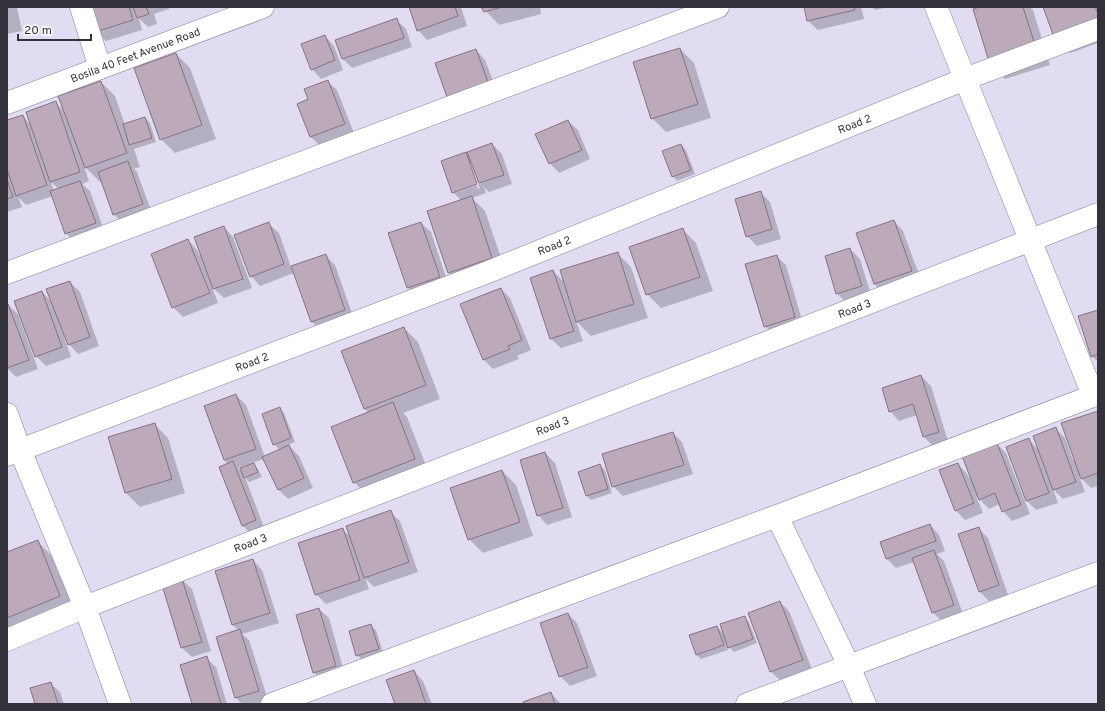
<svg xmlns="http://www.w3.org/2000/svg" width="1105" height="711" font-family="Overpass,sans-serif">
  <rect width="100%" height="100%" fill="#e2dcf2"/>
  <g fill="#0003" fill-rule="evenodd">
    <polygon points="7,7 17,7 22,31 7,34"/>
    <polygon points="88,7 169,7 169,9 154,14 157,24 148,27 139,18 142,30 106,41 96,32"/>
    <polygon points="410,7 461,7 467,26 427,40 418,30"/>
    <polygon points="482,7 540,7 541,14 499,25"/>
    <polygon points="805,7 861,7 864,19 818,30 808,21"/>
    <polygon points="872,7 889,7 875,10"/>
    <polygon points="983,7 1030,7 1033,10 1050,65 1005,79 991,65"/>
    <polygon points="1044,7 1098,7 1098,43 1070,53 1056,39"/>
    <polygon points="396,20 406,29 412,47 352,68 343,59"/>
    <polygon points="325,36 334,46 343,70 321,79 312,69"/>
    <polygon points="680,49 694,63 711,118 666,132 652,118"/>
    <polygon points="476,50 485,60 497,92 447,96"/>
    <polygon points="176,54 190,68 216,139 175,153 161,139"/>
    <polygon points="327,81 337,90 354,133 320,146 311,137 298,104 310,99"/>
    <path d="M101 82 115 96 125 125 145 118 150 123 156 142 134 149 140 167 134 169 137 172 152 213 123 224 114 214 102 181 100 182 84 166 89 181 82 184 90 191 105 233 76 243 66 233 53 196 26 205 18 197 22 207 7 212V169L9 171 7 166V122L23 116 31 125 56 103 65 112ZM51 182 59 189 54 191Z"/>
    <polygon points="568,121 578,130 590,159 559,173 550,163"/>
    <path d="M492 144 502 154 512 184 489 192 484 187 486 193 472 198 485 211 506 272 463 286 449 272 462 201 453 192 466 153 471 158ZM469 163H471L478 182 482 181V183L478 184 480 188 478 189 477 185 457 192Z"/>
    <polygon points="681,145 686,150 695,174 677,181 673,176"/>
    <polygon points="760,192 770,202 781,239 757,246 747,236"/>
    <polygon points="894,221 903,231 921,280 884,293 874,284"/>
    <polygon points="421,223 431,232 449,286 417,297 407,287"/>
    <polygon points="269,224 279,233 291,267 325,255 335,265 354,319 321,331 311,321 294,273 260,286 251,276"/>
    <polygon points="224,227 233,237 252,288 224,298 212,287 218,303 183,317 173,307 188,240 197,250 200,256"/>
    <polygon points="682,229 696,243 713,291 661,308 647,294"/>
    <polygon points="850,249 860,259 871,295 846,303 837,293"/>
    <polygon points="617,253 631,267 648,318 591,336 576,321 583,341 561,348 551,339 531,278 553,271 565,283"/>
    <polygon points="776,256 786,265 804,327 774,336 765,326"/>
    <polygon points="70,282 80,292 99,346 78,354 69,344 65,336 64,337 71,357 46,366 36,356 42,292 53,303"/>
    <polygon points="501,289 510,298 531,350 517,356 519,359 493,369 484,360 462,304"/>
    <polygon points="7,305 8,305 18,314 38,369 16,377 7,368"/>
    <polygon points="1098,311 1098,362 1092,356"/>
    <polygon points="404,328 418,342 440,399 403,413 407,417 429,473 368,496 354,482 369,413 364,408"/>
    <polygon points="921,376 931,386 948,441 933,446 924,437 917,415 899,421 890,411"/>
    <path d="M236 395 246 405 265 457 287 447V446L279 449 274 444 279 408 284 413 295 442 288 445 299 456 313 488 288 499 278 489 264 459 252 463 258 469 262 477 249 482 245 477 265 530 252 535 243 526 228 464 224 460ZM247 465 248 466 240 469 238 468Z"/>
    <polygon points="1098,413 1098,486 1091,488 1079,476 1085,492 1063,499 1053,489 1058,503 1036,510 1027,501 1007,447 1029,440 1039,450 1056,429 1065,438 1073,460 1075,459"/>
    <polygon points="154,424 168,438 185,493 140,507 126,493"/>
    <polygon points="673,433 682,442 693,474 623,496 613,486"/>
    <polygon points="997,444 1006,453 1030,514 1012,521 1003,511 1000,504 989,509 976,496 983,513 965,520 955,510 958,464 967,474 970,479 972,479"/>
    <polygon points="545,453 555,463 572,517 547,525 538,515"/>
    <polygon points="600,465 605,470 612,493 591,500 587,496"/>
    <polygon points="502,471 516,485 533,536 483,553 469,539"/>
    <polygon points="390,512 400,521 418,572 374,587 365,578 369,589 326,604 316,594 342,529 351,537"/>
    <polygon points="930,525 939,535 945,551 937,554 944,561 963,614 942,622 933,612 914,562 896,568 886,558"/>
    <polygon points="978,528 988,538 1008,595 989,601 980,592"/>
    <polygon points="37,541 51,555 74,610 7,635 7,554"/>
    <polygon points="253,560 262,570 279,623 242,634 249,640 268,700 255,704 242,704 236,698 239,631 232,624"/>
    <polygon points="182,580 192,589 211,651 192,657 182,648"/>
    <polygon points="780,602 789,611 812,669 781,681 771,672 749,614"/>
    <polygon points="319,609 329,618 345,675 323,682 314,672"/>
    <polygon points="568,614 577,623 597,676 570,686 560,676"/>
    <polygon points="744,617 749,622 757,643 734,652 726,644 728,650 701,659 696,654 717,627 724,634"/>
    <polygon points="371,626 376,630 383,653 362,660 357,655"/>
    <polygon points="206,658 216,667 227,704 193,704"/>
    <polygon points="414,671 423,681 432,704 396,704"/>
    <polygon points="50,683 60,692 64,704 36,704"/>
    <polygon points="551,693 561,704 525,704"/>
  </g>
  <g fill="#bcaaba" stroke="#857383">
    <polygon points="87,7 129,7 133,20 95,32"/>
    <polygon points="133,7 146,7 149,14 137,18"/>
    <polygon points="409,7 455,7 458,16 417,31"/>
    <polygon points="481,7 502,7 484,12"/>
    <polygon points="804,7 854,7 855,10 807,21"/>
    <polygon points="980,7 1023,7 1037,51 990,65 973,9"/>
    <polygon points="1043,7 1095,7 1098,14 1098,24 1055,40"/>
    <polygon points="397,18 404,38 342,59 335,40"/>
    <polygon points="325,35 335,60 311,70 301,44"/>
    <polygon points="680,48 698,104 651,119 633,62"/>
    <polygon points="476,49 488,82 447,97 435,63"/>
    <polygon points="176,53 202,125 160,140 134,68"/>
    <polygon points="328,80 345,124 310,137 297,104 308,99 304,89"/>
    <polygon points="101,81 127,153 85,168 58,96"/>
    <polygon points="56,101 80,172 50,182 26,112"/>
    <polygon points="23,115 47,185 16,196 7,169 7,120"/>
    <polygon points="145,117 152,138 129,145 123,124"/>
    <polygon points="568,120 582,150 549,164 535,134"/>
    <polygon points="492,143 504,175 479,183 467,152"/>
    <polygon points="681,144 691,170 672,177 662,151"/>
    <polygon points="466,152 477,184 452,193 441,161"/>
    <polygon points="128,161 143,204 113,215 98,172"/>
    <polygon points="7,180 13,197 7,199"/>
    <polygon points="80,181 96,223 65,234 50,191"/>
    <polygon points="761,191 772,229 746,237 735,199"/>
    <polygon points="472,196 492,258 448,273 427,211"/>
    <polygon points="894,220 912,271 874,284 856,233"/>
    <polygon points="269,222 284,264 250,277 234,235"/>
    <polygon points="421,222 440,277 407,288 388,233"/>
    <polygon points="224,226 243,279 213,289 194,237"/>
    <polygon points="683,228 700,277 646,295 629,247"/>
    <polygon points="188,239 210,293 172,308 151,254"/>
    <polygon points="850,248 862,286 836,294 825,256"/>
    <polygon points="618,252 634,304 576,322 560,270"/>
    <polygon points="326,254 345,310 311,322 291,266"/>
    <polygon points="777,255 795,317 764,327 745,264"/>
    <polygon points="553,270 574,331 550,339 530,278"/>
    <polygon points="70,281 90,337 68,345 46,289"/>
    <polygon points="501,288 522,340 508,346 510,349 483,360 460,304"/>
    <polygon points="42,291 62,347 35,357 14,301"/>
    <polygon points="7,304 8,304 29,360 7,368"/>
    <polygon points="1098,310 1098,354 1091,357 1078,316"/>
    <polygon points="404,327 426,385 364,409 341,351"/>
    <polygon points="921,375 939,432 923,437 913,404 889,412 882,388"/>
    <polygon points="236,394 256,449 224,460 204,406"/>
    <polygon points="393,402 415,459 353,483 331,427"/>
    <polygon points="280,407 291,438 273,445 262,414"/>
    <polygon points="1098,411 1098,473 1081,479 1061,423"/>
    <polygon points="155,423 172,479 125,493 108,437"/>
    <polygon points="1056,427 1076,482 1053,490 1033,436"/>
    <polygon points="673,432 684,465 612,487 602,454"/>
    <polygon points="1029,438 1049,493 1026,501 1006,447"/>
    <polygon points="997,443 1021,505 1002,512 995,493 979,500 962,456"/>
    <polygon points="289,445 304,478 278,490 262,457"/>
    <polygon points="545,452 563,508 537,516 520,460"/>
    <polygon points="233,461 256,520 242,526 219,467"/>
    <polygon points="254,463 258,472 244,478 240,468"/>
    <polygon points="958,463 974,503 955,511 939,470"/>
    <polygon points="600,464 608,489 586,496 578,472"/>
    <polygon points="502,470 520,522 468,540 450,488"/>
    <polygon points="391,510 409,562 364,578 346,526"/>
    <polygon points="930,524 936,541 886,559 880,542"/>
    <polygon points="979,527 999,585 979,592 958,534"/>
    <polygon points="343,528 360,580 315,595 298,543"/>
    <polygon points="38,540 60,596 7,618 7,552"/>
    <polygon points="934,550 954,605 932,613 912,558"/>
    <polygon points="253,559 270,613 232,625 215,571"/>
    <polygon points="182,579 202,642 181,648 162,585"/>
    <polygon points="780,601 803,660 770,672 748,613"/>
    <polygon points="319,608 336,666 313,673 296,615"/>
    <polygon points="568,613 588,667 559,677 540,623"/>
    <polygon points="745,616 753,639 728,648 720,624"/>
    <polygon points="371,624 379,649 356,656 349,631"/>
    <polygon points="717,626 724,645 696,655 689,635"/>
    <polygon points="240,629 259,691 235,698 216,637"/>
    <polygon points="207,656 221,704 192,704 180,665"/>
    <polygon points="414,670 426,704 395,704 386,680"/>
    <polygon points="51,682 58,704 35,704 30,688"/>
    <polygon points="551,692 555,704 524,704 523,702"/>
  </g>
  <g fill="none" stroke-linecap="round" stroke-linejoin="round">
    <g stroke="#847f93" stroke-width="23">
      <g id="minor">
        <polyline points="81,7 100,68"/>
        <polyline points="936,7 1093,395"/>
        <path id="s1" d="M7 103 263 7"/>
        <polyline points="7,273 718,7"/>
        <polyline points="7,414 20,450 85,607 120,704"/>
        <path id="s2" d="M7 455 488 272 965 79 1098 29"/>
        <polyline points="777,516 849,666 865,704"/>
        <path id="s3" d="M7 640 85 607 1098 214"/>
        <polyline points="272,704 777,516 1098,394"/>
        <polyline points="747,704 1098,573"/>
      </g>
    </g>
    <use href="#minor" stroke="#fff" stroke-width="22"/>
  </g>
  <g text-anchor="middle" stroke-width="4" stroke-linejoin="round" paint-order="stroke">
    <g font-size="11" fill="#33313a" stroke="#fff">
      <text dy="4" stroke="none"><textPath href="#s1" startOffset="137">Bosila 40 Feet Avenue Road</textPath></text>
      <text dy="4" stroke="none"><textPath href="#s2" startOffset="910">Road 2</textPath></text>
      <text dy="4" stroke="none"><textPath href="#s2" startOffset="586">Road 2</textPath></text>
      <text dy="4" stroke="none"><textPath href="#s3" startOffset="910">Road 3</textPath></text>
      <text dy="4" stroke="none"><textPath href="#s2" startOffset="262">Road 2</textPath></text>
      <text dy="4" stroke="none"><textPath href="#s3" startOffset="586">Road 3</textPath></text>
      <text dy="4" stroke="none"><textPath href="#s3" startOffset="262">Road 3</textPath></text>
    </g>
  </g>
  <rect width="1105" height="711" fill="none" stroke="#33313a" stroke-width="16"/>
  <path d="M18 34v6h73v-6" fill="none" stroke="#33313a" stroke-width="2"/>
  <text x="24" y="34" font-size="12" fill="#33313a" stroke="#ffffff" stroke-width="3" paint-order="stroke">20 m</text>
</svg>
